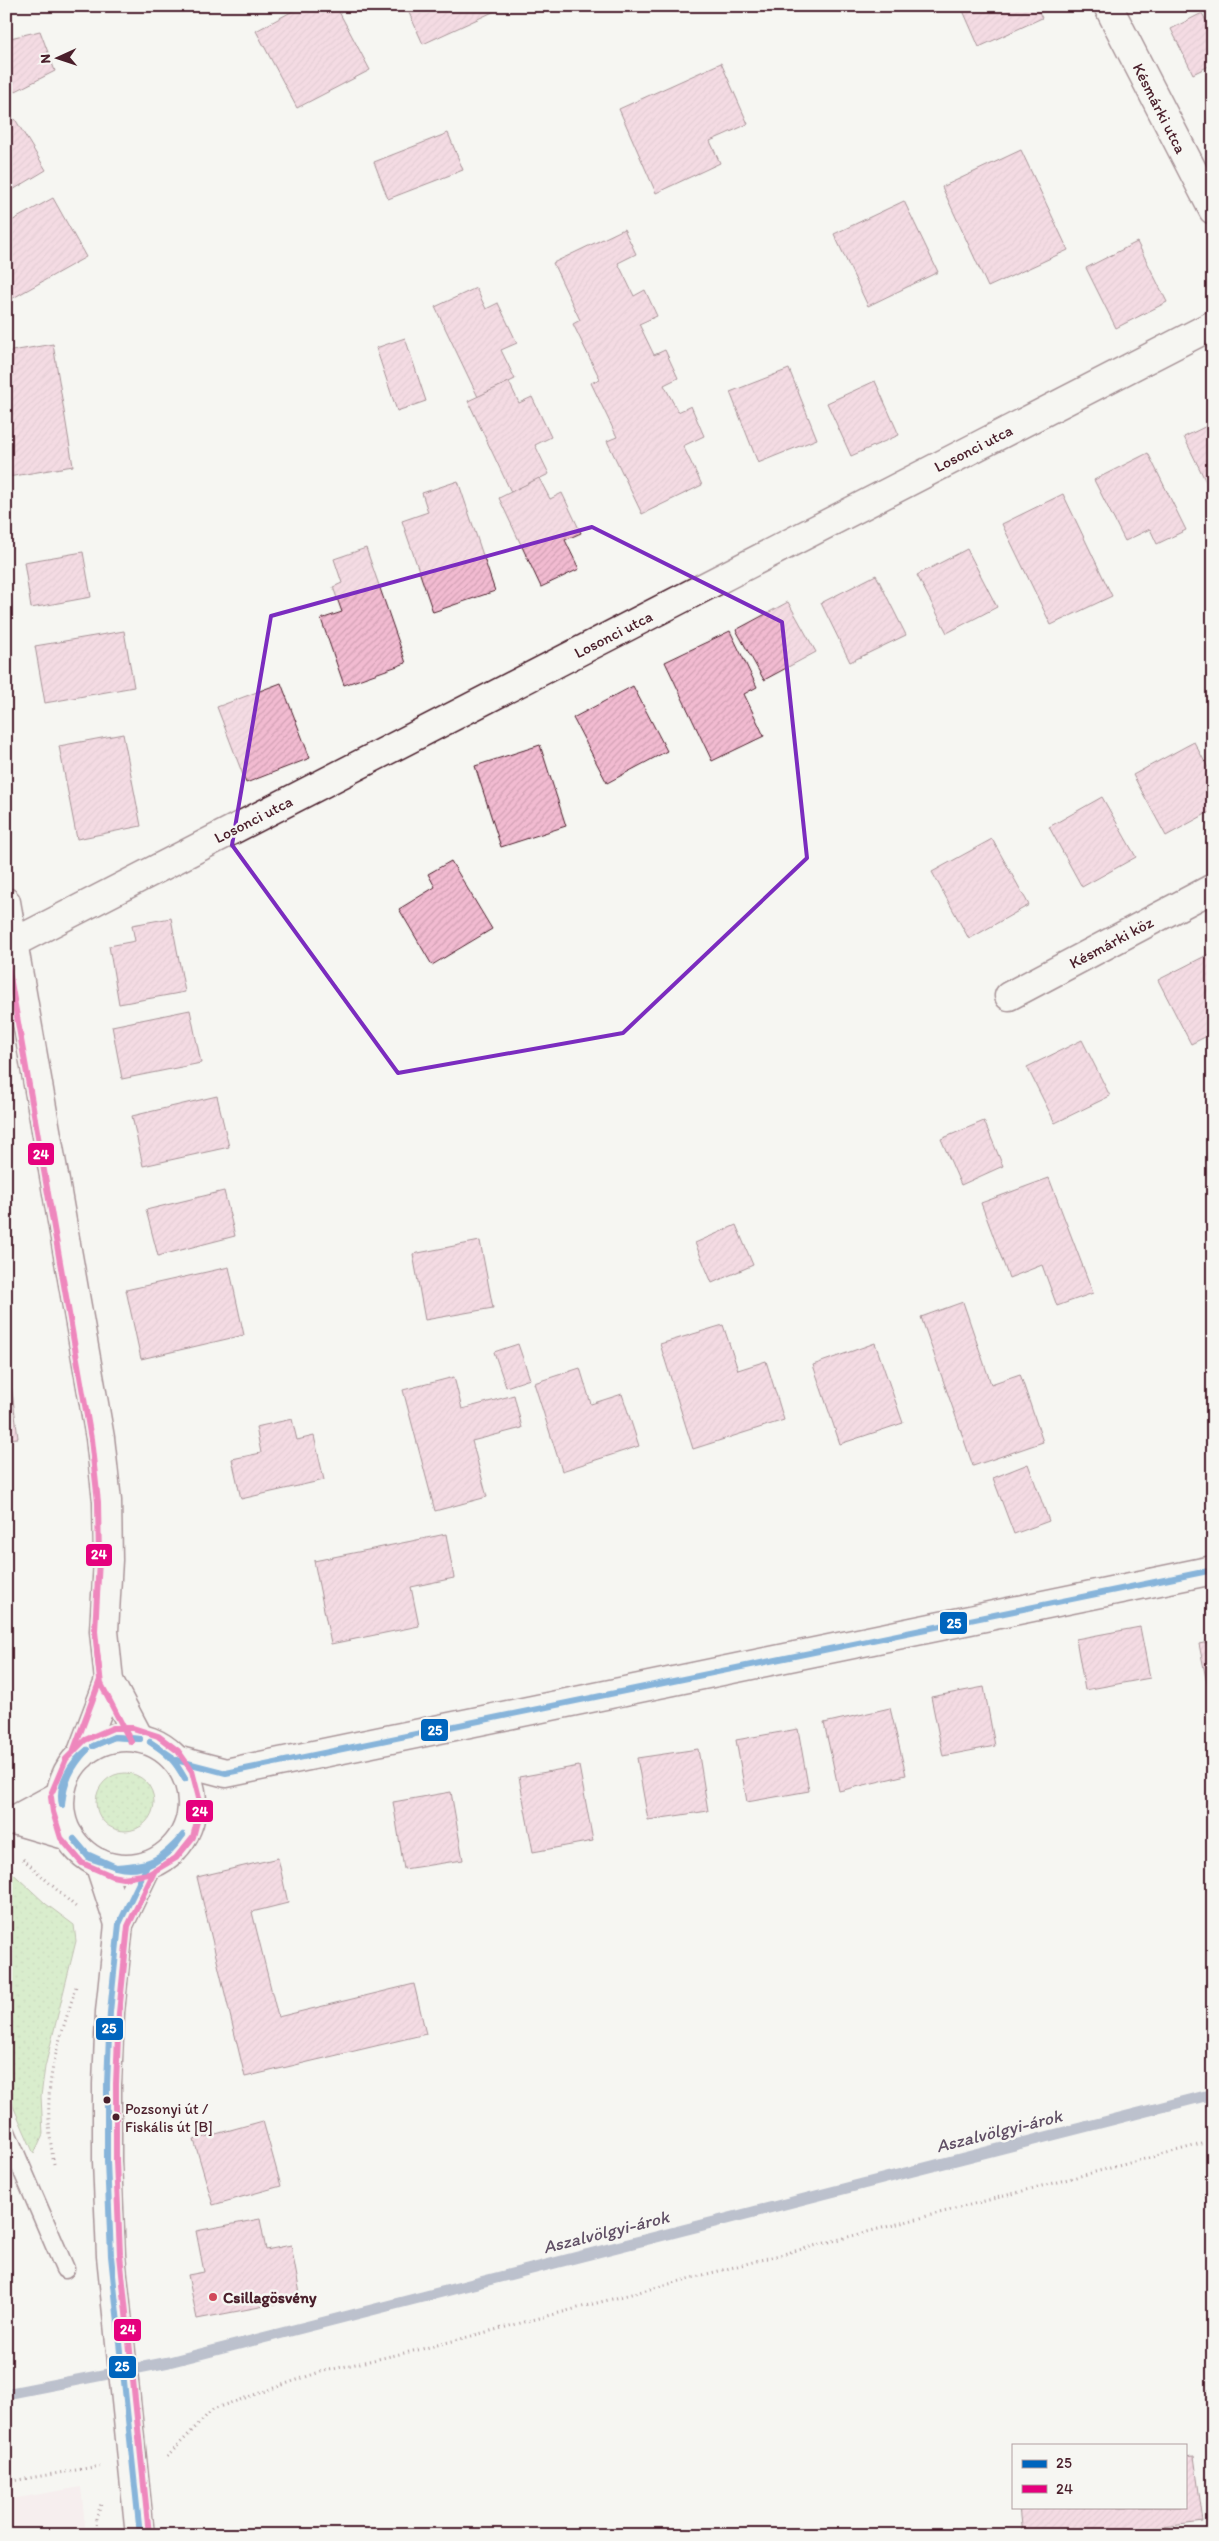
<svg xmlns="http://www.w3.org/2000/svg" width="1219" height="2541" font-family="Itim,sans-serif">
  <defs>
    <pattern id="grass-dots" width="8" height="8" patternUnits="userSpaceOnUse" patternTransform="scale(1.25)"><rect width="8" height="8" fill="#b6e29f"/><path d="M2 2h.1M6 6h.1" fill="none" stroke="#9ec189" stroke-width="1.8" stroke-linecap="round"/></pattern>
    <pattern id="building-hatch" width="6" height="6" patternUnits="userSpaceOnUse" patternTransform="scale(1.25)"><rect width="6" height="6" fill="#f2bbd1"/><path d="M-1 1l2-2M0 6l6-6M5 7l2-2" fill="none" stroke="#d1a0b4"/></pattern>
  </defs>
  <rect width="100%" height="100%" fill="#f6f6f2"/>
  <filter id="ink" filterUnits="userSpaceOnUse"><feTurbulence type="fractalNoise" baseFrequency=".02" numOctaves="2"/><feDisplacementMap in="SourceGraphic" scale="10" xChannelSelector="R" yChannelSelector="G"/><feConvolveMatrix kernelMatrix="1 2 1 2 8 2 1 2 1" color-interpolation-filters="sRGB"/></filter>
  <g filter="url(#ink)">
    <polygon fill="#f5e4e8" points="81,2487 86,2535 6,2535 6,2500"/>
    <g fill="url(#grass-dots)" stroke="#808065">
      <circle cx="125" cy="1802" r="29"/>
      <polygon points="6,1867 46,1904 74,1925 76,1941 45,2067 41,2096 43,2134 34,2154 6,2090"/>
    </g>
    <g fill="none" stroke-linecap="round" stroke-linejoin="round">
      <polyline stroke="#76809f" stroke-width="11" points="6,2394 169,2362 1213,2094"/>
    </g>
    <g fill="url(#building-hatch)" stroke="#4a1f2b">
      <polygon points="302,6 336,6 370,70 297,108 256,31"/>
      <polygon points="406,6 506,6 423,44"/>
      <polygon points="961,6 1036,6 1042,18 979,47"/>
      <polygon points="1202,13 1213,34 1213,64 1193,74 1171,29"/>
      <polygon points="40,31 55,71 6,96 6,39"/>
      <polygon points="721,63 748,124 710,141 720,163 656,193 619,109"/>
      <polygon points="15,119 46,170 6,194 6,125"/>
      <polygon points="448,133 463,170 388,199 374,162"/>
      <polygon points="1021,150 1068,250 988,287 942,187"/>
      <polygon points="53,198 86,257 6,302 6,224"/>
      <polygon points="904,201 938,272 868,306 834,234"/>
      <polygon points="624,229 636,254 618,263 634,296 645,290 657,316 639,324 654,355 665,350 678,378 664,385 678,412 691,406 704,436 683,446 702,485 642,514 607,441 617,437 591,383 600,379 573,324 580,320 553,263"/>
      <polygon points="1137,242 1167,302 1116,328 1086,268"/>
      <polygon points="476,288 486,309 498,303 517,343 501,350 515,379 478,397 435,307"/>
      <polygon points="405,338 426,401 397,411 376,348"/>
      <polygon points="53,344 73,466 8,477 6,352"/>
      <polygon points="789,369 817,439 758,463 730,392"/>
      <polygon points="875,381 899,435 851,456 827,403"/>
      <polygon points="509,382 519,403 532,397 551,437 535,445 549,474 511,492 468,401"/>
      <polygon points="1213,423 1213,486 1209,488 1184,437"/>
      <polygon points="1148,453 1186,530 1157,544 1150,529 1125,541 1094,480"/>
      <polygon points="539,478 550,499 562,493 581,533 565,540 579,569 541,587 499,498"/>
      <polygon points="458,481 495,591 433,612 402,521 428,512 422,493"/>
      <polygon points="1063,494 1112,596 1051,625 1002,524"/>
      <polygon points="366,548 406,663 344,685 321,619 342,612 333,587 342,583 334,559"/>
      <polygon points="967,549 997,607 947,633 917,575"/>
      <polygon points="83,552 91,597 31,608 24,562"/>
      <polygon points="876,575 906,635 850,662 821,603"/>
      <polygon points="788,602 816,652 764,680 736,630"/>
      <polygon points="124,631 134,687 45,703 35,646"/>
      <polygon points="730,631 757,687 744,694 764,736 712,761 665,662"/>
      <polygon points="281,683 310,758 246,783 217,707"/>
      <polygon points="633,686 667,751 607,783 573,718"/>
      <polygon points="123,734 141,826 77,839 59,746"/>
      <polygon points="1194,742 1213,777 1213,810 1166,836 1133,775"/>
      <polygon points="540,745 566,826 501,847 475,766"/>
      <polygon points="1102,797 1136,857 1082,887 1049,827"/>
      <polygon points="992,839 1029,905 969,939 932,872"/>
      <polygon points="451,861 492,929 432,965 399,909 435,887 428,874"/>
      <polygon points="171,918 185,992 119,1004 109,946 135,941 132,925"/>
      <polygon points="1213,952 1213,1033 1191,1044 1158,980"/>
      <polygon points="190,1010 201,1063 122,1079 112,1026"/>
      <polygon points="1082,1040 1110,1096 1055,1123 1027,1067"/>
      <polygon points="217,1096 229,1147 143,1166 132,1116"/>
      <polygon points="984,1121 1003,1166 961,1185 941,1139"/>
      <polygon points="1049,1178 1093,1293 1057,1306 1042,1265 1009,1278 981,1203"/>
      <polygon points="224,1191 235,1236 158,1256 146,1210"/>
      <polygon points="736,1225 753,1265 712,1283 695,1243"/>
      <polygon points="480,1241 493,1308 425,1320 413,1254"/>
      <polygon points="229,1267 244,1335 141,1359 126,1290"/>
      <polygon points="963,1302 991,1384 1020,1374 1043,1442 973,1466 921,1317"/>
      <polygon points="723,1325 738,1370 766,1361 784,1420 693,1449 660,1344"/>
      <polygon points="875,1343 903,1423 840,1444 813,1365"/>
      <polygon points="518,1344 530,1379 506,1387 494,1352"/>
      <polygon points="6,1368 9,1368 18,1438 6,1439"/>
      <polygon points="580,1368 591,1404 622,1394 639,1446 562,1471 534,1383"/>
      <polygon points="454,1377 462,1409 514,1395 522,1428 472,1441 487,1497 435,1511 403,1390"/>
      <polygon points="292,1419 297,1440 314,1436 324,1480 241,1499 232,1459 261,1453 256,1427"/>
      <polygon points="1028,1464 1049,1521 1014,1534 993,1478"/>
      <polygon points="446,1534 454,1578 411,1587 419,1626 331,1644 314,1561"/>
      <polygon points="1140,1627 1150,1678 1085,1690 1076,1639"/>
      <polygon points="1213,1641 1213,1702 1211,1703 1199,1644"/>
      <polygon points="984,1687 995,1746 943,1756 931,1697"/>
      <polygon points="890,1708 906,1775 839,1791 824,1723"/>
      <polygon points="798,1729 809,1791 747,1802 736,1740"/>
      <polygon points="698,1749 708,1811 648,1820 637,1758"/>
      <polygon points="579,1766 593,1841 533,1852 519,1777"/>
      <polygon points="451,1792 463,1860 404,1869 393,1802"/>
      <polygon points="278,1858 288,1903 252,1912 278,2017 414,1984 426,2034 245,2077 197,1877"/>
      <polygon points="263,2121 281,2186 213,2205 194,2140"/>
      <polygon points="260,2219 266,2250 291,2245 301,2299 197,2319 188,2275 204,2272 196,2231"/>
      <polygon points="1194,2456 1203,2522 1098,2535 1022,2535 1019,2507 1185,2507 1185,2457"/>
    </g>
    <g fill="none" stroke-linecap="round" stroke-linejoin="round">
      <g stroke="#4a1f2b" stroke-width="21">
        <polyline id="service" points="6,2132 65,2269"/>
      </g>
      <g stroke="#4a1f2b" stroke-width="31">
        <g id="minor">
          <polyline points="1108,6 1213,210"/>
          <polyline points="13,943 1213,325"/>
          <polyline points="1009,996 1213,888"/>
        </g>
      </g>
      <g stroke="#4a1f2b" stroke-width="31">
        <g id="tertiary">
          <polyline points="6,902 100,1438 107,1501 108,1560 104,1631 109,1681 139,1738"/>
          <circle cx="126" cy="1803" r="66"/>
          <polyline points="81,1755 109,1681"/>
          <polyline points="176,1760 226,1773 1213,1570"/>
          <polyline points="14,1820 69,1836"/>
          <polyline points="6,1821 14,1820 60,1795"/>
          <polyline points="99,1863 119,1924"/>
          <polyline points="140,2535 111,2256 107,2161 107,2084 110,2012 119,1924 147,1866"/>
        </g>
      </g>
      <g stroke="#4a1f2b" stroke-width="3" stroke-dasharray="1 4" stroke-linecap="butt">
        <polyline points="23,1859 77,1908"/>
        <path d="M54 2164C50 2142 48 2121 49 2099 50 2061 66 2022 76 1986"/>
        <polyline points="1213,2380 1206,2400 1213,2424"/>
        <polyline points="167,2457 213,2409 320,2372 422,2349 1213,2141"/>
        <polyline points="6,2482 100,2466"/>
        <polyline points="97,2535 96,2520 101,2504"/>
      </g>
      <use href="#service" stroke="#f6f6f2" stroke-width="18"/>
      <use href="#minor" stroke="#f6f6f2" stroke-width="28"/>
      <use href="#tertiary" stroke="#f6f6f2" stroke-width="28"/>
      <g stroke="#f6f6f2" stroke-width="10">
        <g id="bus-1">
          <polyline points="150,1742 171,1756 185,1779"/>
          <path d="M150 1742C166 1752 176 1762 185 1779"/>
          <polyline points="93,1746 115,1737 140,1739"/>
          <polyline points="93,1746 114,1737 140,1739"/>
          <polyline points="176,1760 226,1773 1213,1570"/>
          <path d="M62 1805C57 1784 71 1762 87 1750"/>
          <path d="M62 1805C64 1782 71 1767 87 1750"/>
          <polyline points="74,1839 87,1854 116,1867"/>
          <polyline points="74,1839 89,1858 116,1867"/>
          <path d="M116 1867C143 1875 169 1857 183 1835"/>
          <path d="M116 1867C150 1865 161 1861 183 1835"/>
          <polyline points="140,2535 111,2256 107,2161 107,2084 110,2012 119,1924 147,1866"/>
        </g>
      </g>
      <g stroke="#f6f6f2" stroke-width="10">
        <g id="bus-2">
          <polyline points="6,954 91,1439 98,1502 99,1560 95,1631 100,1680 73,1752"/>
          <polyline points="97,1652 101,1684 131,1742"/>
          <polyline points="51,1797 53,1812 61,1838 82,1863 112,1876 123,1878 149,1874 176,1858 193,1837 201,1806 192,1771 178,1751 158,1736 133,1728 113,1728 85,1740 66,1759 52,1792"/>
          <polyline points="149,2534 120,2255 116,2161 116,2084 119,2013 128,1926 155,1870"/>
        </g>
      </g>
      <use href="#bus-1" stroke="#0065bd" stroke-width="6"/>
      <use href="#bus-2" stroke="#e5007d" stroke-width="6"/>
    </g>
  </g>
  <path d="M0 0H1219V2541H0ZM592 527 782 622 807 858 623 1033 398 1073 232 845 271 616Z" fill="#f6f6f2" fill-opacity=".55" fill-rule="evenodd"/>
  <path fill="none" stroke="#7b2cbf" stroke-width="4" stroke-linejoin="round" d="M592 527 782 622 807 858 623 1033 398 1073 232 845 271 616Z"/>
  <g fill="#4a1f2b" stroke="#f6f6f2" stroke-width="2">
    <circle cx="107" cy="2100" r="4.5"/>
    <circle cx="116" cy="2117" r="4.5"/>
  </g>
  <circle fill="#d1495b" stroke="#f6f6f2" stroke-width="2" cx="213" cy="2297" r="5"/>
  <g text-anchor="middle" stroke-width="5" stroke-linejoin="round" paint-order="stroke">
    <g font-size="15" fill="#4a1f2b" stroke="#f6f6f2" text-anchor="start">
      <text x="125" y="2114">Pozsonyi út /<tspan x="125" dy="18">Fiskális út [B]</tspan></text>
    </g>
    <g font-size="16" fill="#4a1f2b" stroke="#f6f6f2">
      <text transform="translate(1160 108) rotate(63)" y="6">Késmárki utca</text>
      <text transform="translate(973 448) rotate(-27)" y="6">Losonci utca</text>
      <text transform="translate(613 634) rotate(-27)" y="6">Losonci utca</text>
      <text transform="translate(253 819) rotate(-27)" y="6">Losonci utca</text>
      <text transform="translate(1111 942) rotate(-28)" y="6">Késmárki köz</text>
    </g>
    <g font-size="16" font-weight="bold" fill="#4a1f2b" stroke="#f6f6f2" text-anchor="start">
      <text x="223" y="2303">Csillagösvény</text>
    </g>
    <g font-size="18" font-style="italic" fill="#604f65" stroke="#f6f6f2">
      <text transform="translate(999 2131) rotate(-14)" y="6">Aszalvölgyi-árok</text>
      <text transform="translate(606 2232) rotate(-14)" y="6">Aszalvölgyi-árok</text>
    </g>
  </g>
  <g stroke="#f6f6f2" stroke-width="2">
    <rect x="27" y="1142" width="28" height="24" rx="5" fill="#e5007d"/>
    <rect x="85" y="1543" width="28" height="24" rx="5" fill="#e5007d"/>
    <rect x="939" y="1611" width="29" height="24" rx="5" fill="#0065bd"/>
    <rect x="420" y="1718" width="29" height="24" rx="5" fill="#0065bd"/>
    <rect x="185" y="1799" width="29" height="24" rx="5" fill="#e5007d"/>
    <rect x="95" y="2017" width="29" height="24" rx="5" fill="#0065bd"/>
    <rect x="113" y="2318" width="29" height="24" rx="5" fill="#e5007d"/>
    <rect x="108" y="2355" width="29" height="24" rx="5" fill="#0065bd"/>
  </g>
  <g font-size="14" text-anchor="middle" font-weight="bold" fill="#fff">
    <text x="41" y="1159">24</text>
    <text x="99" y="1559">24</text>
    <text x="954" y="1628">25</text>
    <text x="435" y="1735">25</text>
    <text x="200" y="1816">24</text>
    <text x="109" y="2033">25</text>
    <text x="128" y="2334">24</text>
    <text x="122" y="2371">25</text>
  </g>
  <rect width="1219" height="2541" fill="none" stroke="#f6f6f2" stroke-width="25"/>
  <rect x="12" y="12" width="1194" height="2516" fill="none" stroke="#4a1f2b" stroke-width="2" filter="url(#ink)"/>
  <rect x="1012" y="2444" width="175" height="65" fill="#f6f6f2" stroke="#b1a0a2"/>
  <rect x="1022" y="2460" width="25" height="8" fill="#0065bd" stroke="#b1a0a2"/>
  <text x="1056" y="2468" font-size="15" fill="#4a1f2b">25</text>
  <rect x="1022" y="2485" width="25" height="8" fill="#e5007d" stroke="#b1a0a2"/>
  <text x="1056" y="2494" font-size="15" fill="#4a1f2b">24</text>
  <g transform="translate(58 58) rotate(267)" stroke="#f6f6f2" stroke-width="4" paint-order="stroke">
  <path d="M0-4L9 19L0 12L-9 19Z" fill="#4a1f2b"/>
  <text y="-8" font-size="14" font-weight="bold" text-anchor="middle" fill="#4a1f2b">N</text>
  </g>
</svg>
